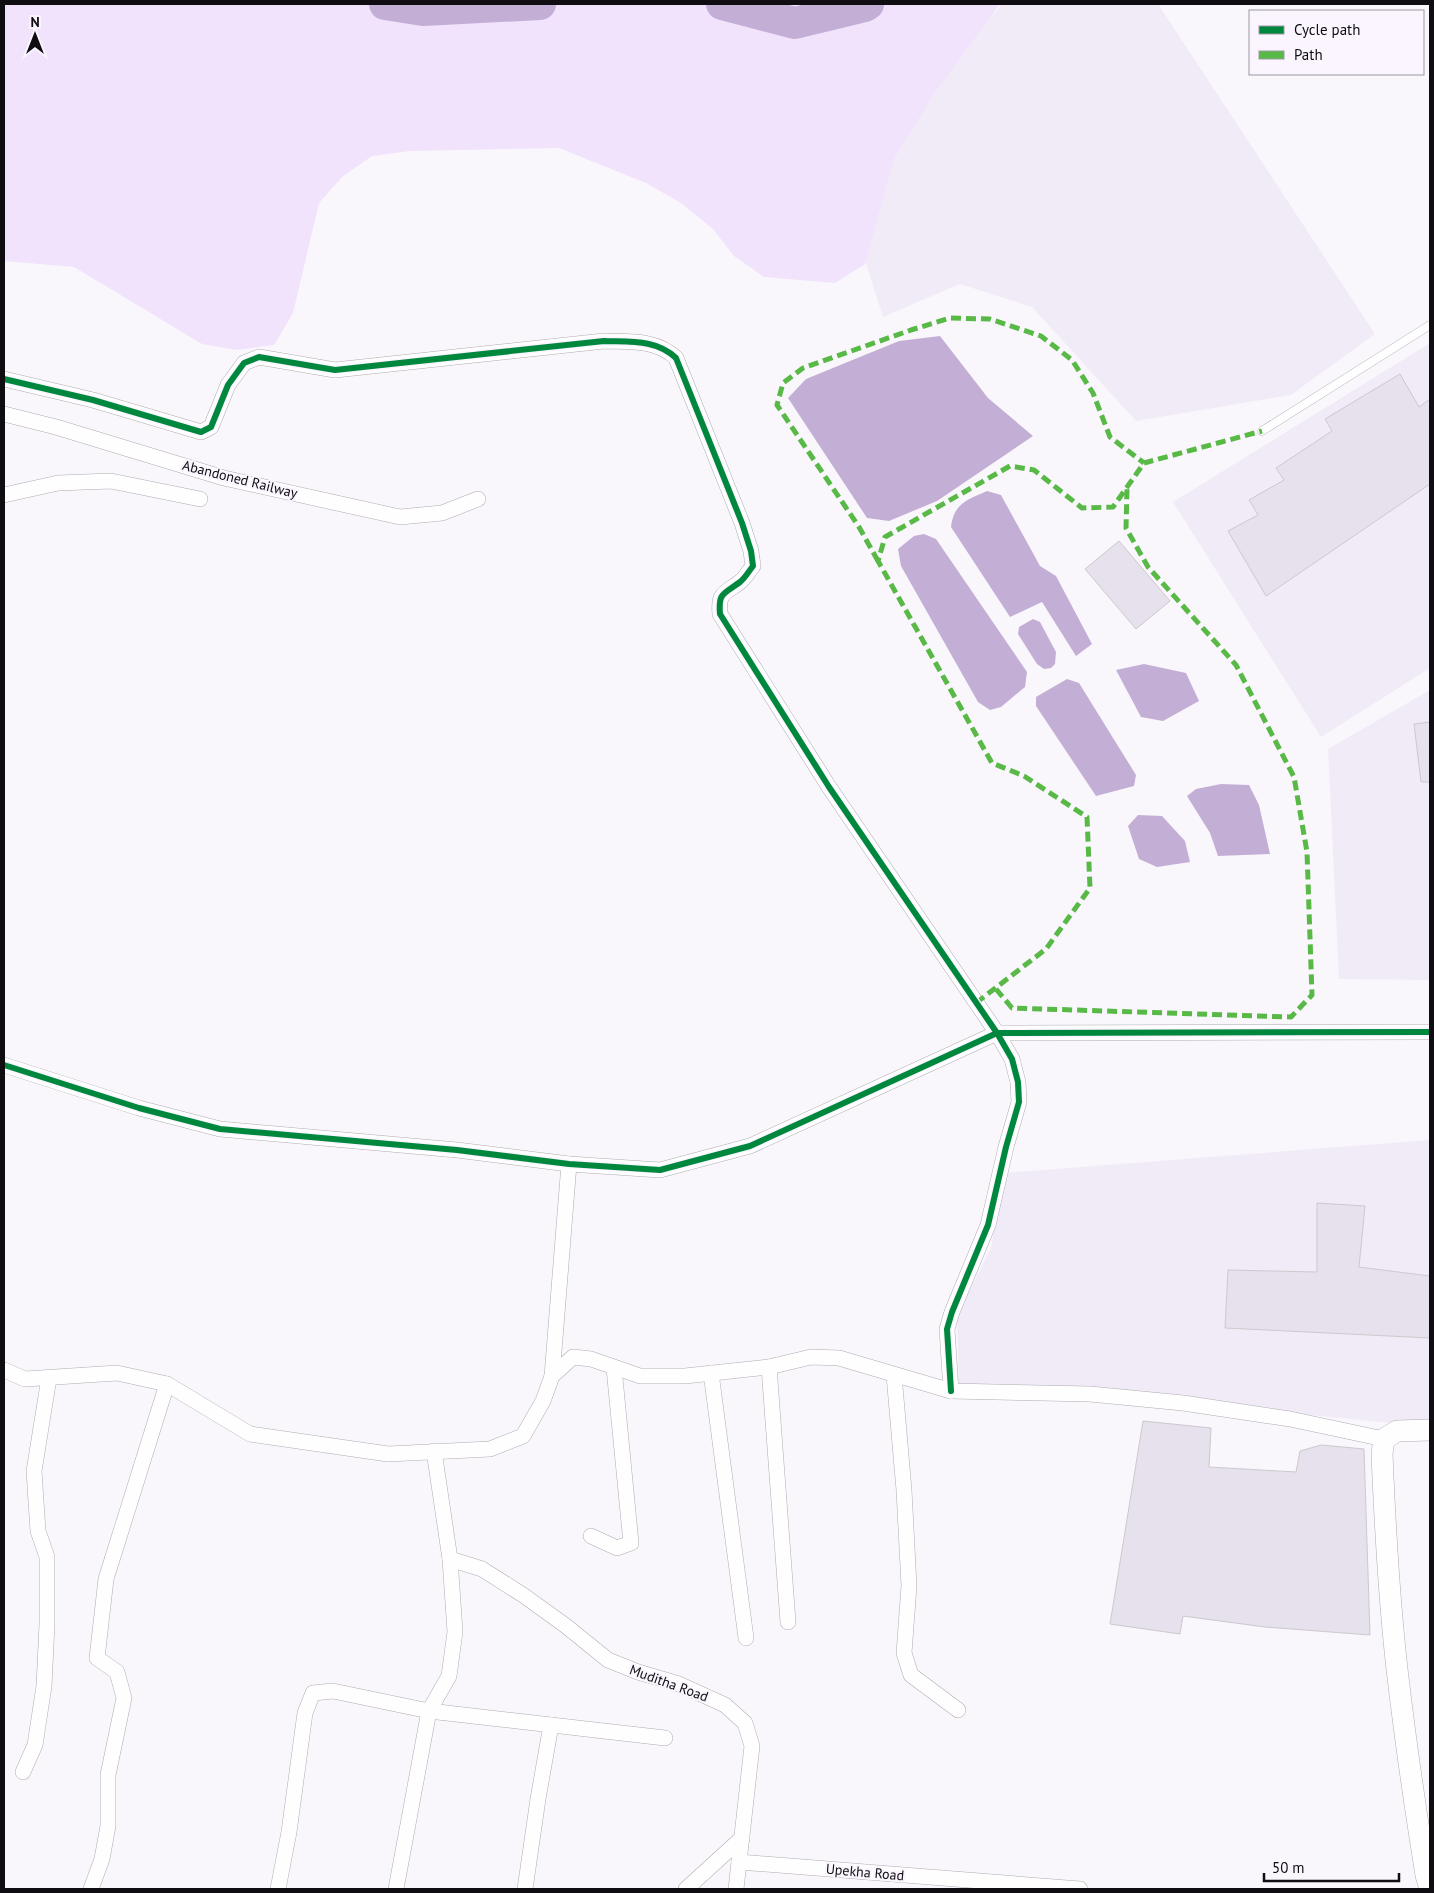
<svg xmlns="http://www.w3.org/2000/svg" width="1434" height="1893" font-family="'PT Sans',sans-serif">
  <rect width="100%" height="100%" fill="#faf7fc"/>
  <g fill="#f1ebf7">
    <polygon points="1002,4 1158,4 1375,334 1291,395 1136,421 1032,307 960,284 883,317 843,191"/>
    <polygon points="1430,343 1430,668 1321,737 1173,502"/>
    <polygon points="1430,690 1430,980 1339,979 1328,749"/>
    <polygon points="1430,1140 1430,1427 1190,1403 959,1388 957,1315 991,1248 1003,1173"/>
  </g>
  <polygon fill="#f0e3fb" points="4,4 1000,4 933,95 894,159 865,264 835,283 764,277 734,256 713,229 681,203 646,183 559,148 410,151 372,156 342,177 319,203 293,313 274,345 237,350 202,344 74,267 4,261"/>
  <g fill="#c3aed5">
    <polygon points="940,336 988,398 1033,436 937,501 889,521 867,518 788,398 806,379 899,341"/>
    <path d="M987 491 1001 495 1040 566 1056 576 1092 644 1076 656 1042 602 1010 617 951 527C954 503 967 500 987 491Z"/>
    <polygon points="924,534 936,539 1027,672 1025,687 1001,707 990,710 978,702 901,566 898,549 914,536"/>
    <polygon points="1033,619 1040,622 1056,652 1055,664 1051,668 1044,669 1037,664 1018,634 1019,627"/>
    <polygon points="1144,664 1186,673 1199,701 1163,721 1141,717 1116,670"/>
    <polygon points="1067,679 1079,683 1136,775 1134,786 1096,796 1036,706 1036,697"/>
    <polygon points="1221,784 1249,785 1259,805 1270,854 1218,856 1210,833 1187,796 1196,789"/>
    <polygon points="1138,815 1162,816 1185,841 1190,862 1157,867 1139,859 1128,826"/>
  </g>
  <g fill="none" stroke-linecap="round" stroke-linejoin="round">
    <g stroke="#c3aed5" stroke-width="32">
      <polyline points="385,4 423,10 540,4"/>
      <polyline points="722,4 795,23 865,6 868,4"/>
    </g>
  </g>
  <g fill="#e7e0ed" stroke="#ccc9cd">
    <polygon points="1400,374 1419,407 1430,399 1430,484 1266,596 1228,531 1258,515 1249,500 1284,480 1276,468 1332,431 1325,419"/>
    <polygon points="1119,541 1170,601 1136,629 1085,569"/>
    <polygon points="1430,722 1430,782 1421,782 1414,724"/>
    <polygon points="1317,1203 1365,1206 1359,1267 1430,1276 1430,1338 1225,1328 1228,1270 1317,1272"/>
    <polygon points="1143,1421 1211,1428 1209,1467 1296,1472 1300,1451 1321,1445 1364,1449 1370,1635 1265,1627 1183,1616 1180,1634 1110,1624"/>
  </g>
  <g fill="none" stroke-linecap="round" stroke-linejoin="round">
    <g stroke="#afacb1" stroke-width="9">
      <polyline id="lane" points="1262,431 1430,325"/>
    </g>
    <g stroke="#afacb1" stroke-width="16">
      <g id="street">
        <path d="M4 379 93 400 201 432 211 427 228 385 244 363 259 357 335 370 604 341C630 342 656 339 676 358L742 523 751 551 753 566C749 571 745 578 740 582 724 594 718 592 720 614L829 787 997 1033 1012 1059 1018 1082 1019 1102 1006 1147 988 1225 952 1312 947 1329 951 1391"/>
        <polyline points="4,414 56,427 224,478 400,517 442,513 478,499"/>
        <polyline points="4,495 58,483 111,481 200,499"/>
        <polyline points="4,1065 139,1108 220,1129 457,1150 569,1164 660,1170 750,1146 997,1033 1430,1032"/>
        <polyline points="769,1367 788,1622"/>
        <polyline points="4,1370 25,1379 117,1373 167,1384 250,1434 388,1454 490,1449 523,1436 543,1401 552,1376 573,1357 591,1359 640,1376 685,1376 769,1367 811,1357 839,1358 951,1391 1090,1394 1183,1403 1290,1419 1384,1439"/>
        <polyline points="711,1373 746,1638"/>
        <polyline points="894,1375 904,1490 909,1586 904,1653 911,1675 958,1710"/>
        <polyline points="552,1376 569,1164"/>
        <polyline points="591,1536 617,1548 631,1543 614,1368"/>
        <polyline points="450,1559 482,1569 523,1595 566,1626 608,1660 638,1672 679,1684 725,1705 745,1723 752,1746 736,1889"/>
        <polyline points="23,1772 35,1745 44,1686 47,1624 47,1557 38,1531 34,1471 49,1378"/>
        <polyline points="739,1862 1080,1889"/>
        <polyline points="91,1889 102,1859 108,1826 108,1775 124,1698 117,1672 97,1658 106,1579 167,1384"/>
        <polyline points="278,1889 289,1832 305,1713 313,1693 333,1691 429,1711 665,1738"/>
        <polyline points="396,1889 429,1711 449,1676 455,1632 450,1559 434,1451"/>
        <polyline points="525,1889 538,1799 551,1725"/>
        <polyline points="686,1889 742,1838"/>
      </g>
    </g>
    <g stroke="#afacb1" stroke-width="22">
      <path id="secondary" d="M1430 1889 1426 1875C1415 1807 1405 1738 1397 1669 1389 1598 1385 1526 1382 1454L1384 1439 1397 1431 1430 1430"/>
    </g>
    <use href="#lane" stroke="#fefeff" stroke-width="8"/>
    <use href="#street" stroke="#fefeff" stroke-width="15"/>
    <use href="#secondary" stroke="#fefeff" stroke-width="21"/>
    <g stroke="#58b947" stroke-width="5" stroke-dasharray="10 5" stroke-linecap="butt">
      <polyline points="878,561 859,527 777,405 783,383 803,368 911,330 950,318 990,319 1041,336 1072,360 1093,393 1110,437 1144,463"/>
      <polyline points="996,989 1012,1008 1291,1017 1312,995 1307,852 1294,777 1236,665 1148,567 1126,528 1127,489"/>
      <polyline points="976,1003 1046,949 1090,888 1087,817 1024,776 992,763 878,561 885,537 1010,466 1034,470 1082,508 1113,507 1144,463 1262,431"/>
    </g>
    <g stroke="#faf5fe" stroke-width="9">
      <g id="cycleway">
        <path d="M4 379 93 400 201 432 211 427 228 385 244 363 259 357 335 370 604 341C630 342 656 339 676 358L742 523 751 551 753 566C749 571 745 578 740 582 724 594 718 592 720 614L829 787 997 1033 1012 1059 1018 1082 1019 1102 1006 1147 988 1225 952 1312 947 1329 951 1391"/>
        <polyline points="4,1065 139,1108 220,1129 457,1150 569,1164 660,1170 750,1146 997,1033 1430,1032"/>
      </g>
    </g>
    <use href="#cycleway" stroke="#00873e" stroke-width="6"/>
  </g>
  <g text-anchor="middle" stroke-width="4" stroke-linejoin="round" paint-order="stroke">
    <g font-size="14" fill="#0f0d11" stroke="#faf5fe">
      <text transform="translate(240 479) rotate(14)" y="5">Abandoned Railway</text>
      <text transform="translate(669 1683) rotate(20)" y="5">Muditha Road</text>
      <text transform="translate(865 1872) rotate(5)" y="5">Upekha Road</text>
    </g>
  </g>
  <rect width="1434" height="1893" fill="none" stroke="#0f0d11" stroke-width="10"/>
  <rect x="1249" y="10" width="175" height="65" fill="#faf5fe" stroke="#9c989f"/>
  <rect x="1259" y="26" width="25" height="8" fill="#00873e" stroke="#9c989f"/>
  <text x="1294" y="35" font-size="15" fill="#0f0d11">Cycle path</text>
  <rect x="1259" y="51" width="25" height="8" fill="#58b947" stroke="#9c989f"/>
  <text x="1294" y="60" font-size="15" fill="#0f0d11">Path</text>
  <g transform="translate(35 35)" stroke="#faf5fe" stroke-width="4" paint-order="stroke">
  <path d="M0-4L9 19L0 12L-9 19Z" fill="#0f0d11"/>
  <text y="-8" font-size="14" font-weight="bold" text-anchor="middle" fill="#0f0d11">N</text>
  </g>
  <path d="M1264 1873v8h135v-8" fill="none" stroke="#0f0d11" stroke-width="2.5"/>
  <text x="1272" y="1873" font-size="15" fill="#0f0d11" stroke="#faf5fe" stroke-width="4" paint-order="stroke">50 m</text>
</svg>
